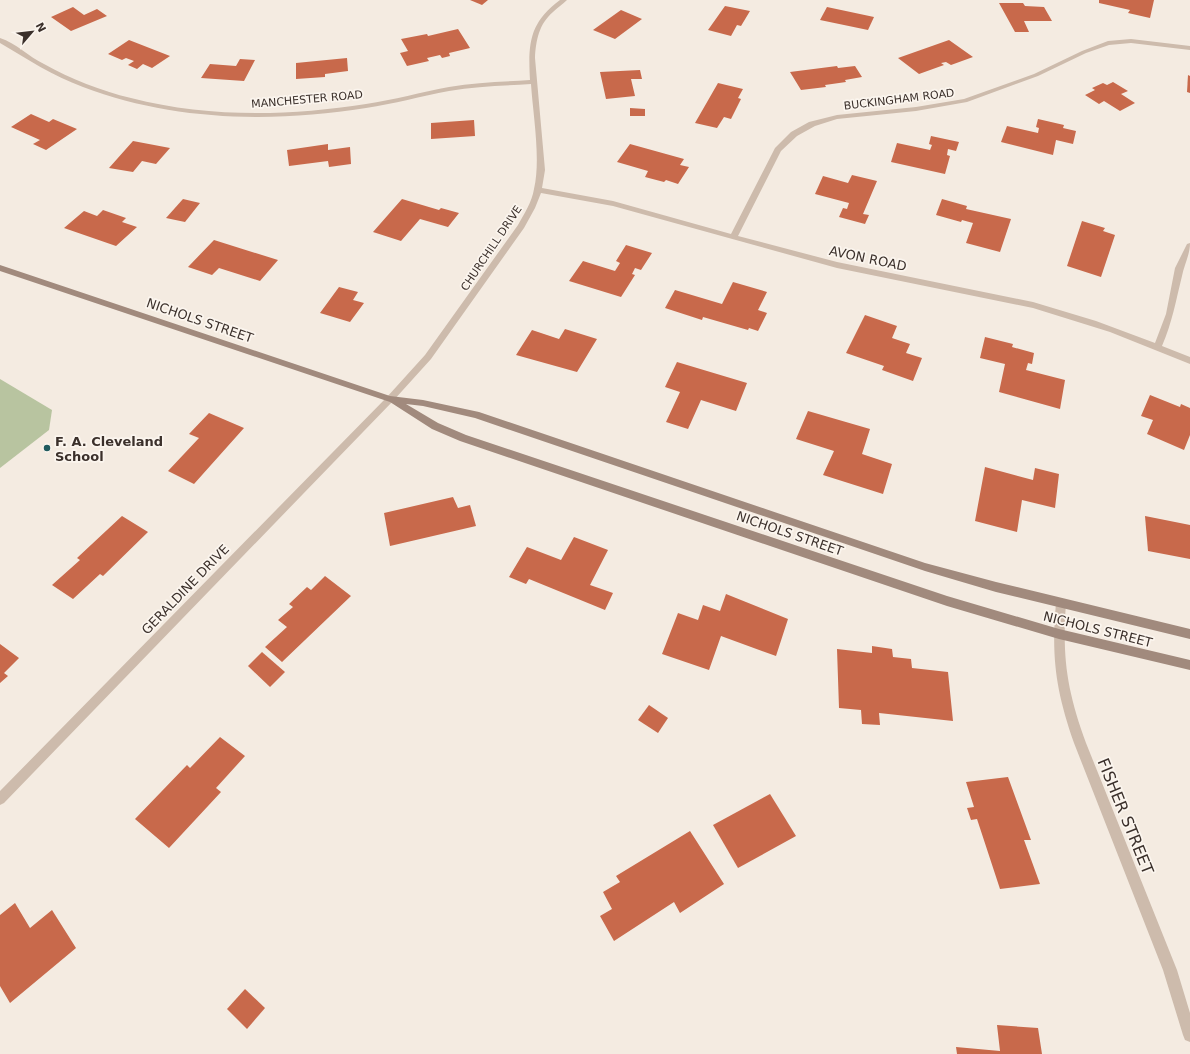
<svg xmlns="http://www.w3.org/2000/svg" width="1190" height="1054" font-family="'DejaVu Sans',sans-serif">
  <rect width="100%" height="100%" fill="#f4ebe1"/>
  <polygon fill="#b8c4a0" points="0,379 52,410 49,430 0,468"/>
  <g fill="#c8694b">
    <polygon points="470,0 488,0 482,5"/>
    <polygon points="1099,0 1154,0 1150,18 1128,13 1130,10 1099,3"/>
    <polygon points="999,3 1023,3 1025,6 1044,7 1052,21 1024,21 1029,32 1015,32"/>
    <polygon points="725,6 750,11 741,26 737,25 731,36 708,30"/>
    <polygon points="73,7 84,15 97,9 107,16 71,31 51,17"/>
    <polygon points="827,7 874,17 868,30 820,20"/>
    <polygon points="621,10 642,19 615,39 593,30"/>
    <polygon points="458,29 470,48 449,53 450,56 442,58 440,55 427,58 429,61 407,66 400,53 408,51 401,39 427,34 428,36"/>
    <polygon points="129,40 170,56 152,68 143,64 137,69 128,65 134,61 126,58 122,60 108,54"/>
    <polygon points="949,40 973,57 951,65 946,62 941,63 944,65 919,74 898,58"/>
    <polygon points="347,58 348,71 325,74 325,77 296,79 296,63"/>
    <polygon points="240,59 255,60 244,81 201,78 210,64 236,66"/>
    <polygon points="837,66 838,68 855,66 862,77 845,80 846,82 825,85 826,87 801,90 790,72"/>
    <polygon points="640,70 642,79 631,79 635,96 606,99 600,72"/>
    <polygon points="1188,75 1190,76 1190,93 1187,92"/>
    <polygon points="1113,82 1128,91 1121,94 1135,103 1120,111 1104,101 1099,104 1085,95 1095,90 1092,88 1103,83 1107,85"/>
    <polygon points="718,83 743,89 738,98 741,99 731,119 724,117 717,128 695,123"/>
    <polygon points="630,108 645,109 645,116 630,116"/>
    <polygon points="31,114 49,122 53,119 77,129 46,150 33,144 40,140 11,127"/>
    <polygon points="1038,119 1064,125 1063,128 1076,131 1073,144 1056,140 1053,155 1001,142 1007,126 1038,133 1039,128 1036,127"/>
    <polygon points="474,120 475,136 431,139 431,123"/>
    <polygon points="931,136 959,142 956,151 948,149 947,155 950,156 945,174 891,162 897,143 930,150 932,145 929,144"/>
    <polygon points="133,141 170,148 156,164 142,161 133,172 109,168"/>
    <polygon points="328,144 328,150 350,147 351,164 329,167 328,161 289,166 287,150"/>
    <polygon points="630,144 684,159 680,165 689,167 678,184 666,180 664,182 645,177 648,171 617,162"/>
    <polygon points="852,175 877,181 863,214 869,215 865,224 839,217 843,208 847,209 849,203 815,194 823,176 848,183"/>
    <polygon points="183,199 200,203 185,222 166,218"/>
    <polygon points="402,199 439,210 441,208 459,213 448,227 420,219 401,241 373,232"/>
    <polygon points="942,199 967,206 966,209 1011,219 1000,252 966,243 973,223 962,220 961,222 936,215"/>
    <polygon points="103,210 126,218 122,222 137,227 116,246 64,228 84,211 97,216"/>
    <polygon points="1082,221 1105,228 1103,231 1115,235 1101,277 1067,266"/>
    <polygon points="214,240 278,260 260,281 219,268 212,275 188,267"/>
    <polygon points="626,245 652,253 641,270 635,268 632,274 635,275 621,297 569,281 583,261 615,271 620,263 616,261"/>
    <polygon points="733,282 767,292 758,310 767,313 758,331 749,328 748,330 703,317 702,320 665,308 675,290 722,304"/>
    <polygon points="339,287 358,292 353,300 364,303 350,322 320,313"/>
    <polygon points="865,315 897,326 892,338 910,344 906,353 922,358 913,381 882,370 884,366 846,353"/>
    <polygon points="565,329 597,339 577,372 516,355 532,330 559,339"/>
    <polygon points="985,337 1013,344 1012,347 1034,353 1032,364 1028,363 1026,370 1065,380 1060,409 999,392 1005,364 980,358"/>
    <polygon points="677,362 747,383 736,411 701,400 688,429 666,422 680,392 665,387"/>
    <polygon points="1150,395 1180,407 1181,404 1190,408 1190,435 1184,450 1147,434 1153,420 1141,416"/>
    <polygon points="808,411 870,429 862,454 892,464 883,494 823,475 834,451 796,439"/>
    <polygon points="209,413 244,428 194,484 168,471 199,438 189,434"/>
    <polygon points="985,467 1033,480 1035,468 1059,474 1055,508 1022,500 1017,532 975,521"/>
    <polygon points="453,497 458,508 470,505 476,526 390,546 384,513"/>
    <polygon points="122,516 148,532 103,576 100,574 73,599 52,585 80,560 77,558"/>
    <polygon points="1145,516 1190,525 1190,559 1148,551"/>
    <polygon points="574,537 608,550 590,585 613,593 605,610 529,579 526,584 509,577 527,547 561,560"/>
    <polygon points="325,576 351,596 282,662 265,647 287,627 278,620 293,607 289,604 307,587 311,590"/>
    <polygon points="726,594 788,619 776,656 721,636 709,670 662,654 678,613 698,620 703,605 720,611"/>
    <polygon points="0,644 19,658 4,673 8,676 0,683"/>
    <polygon points="872,646 892,649 893,657 911,659 912,668 948,672 953,721 879,713 880,725 862,724 861,710 839,708 837,649 872,653"/>
    <polygon points="262,652 285,672 270,687 248,666"/>
    <polygon points="649,705 668,718 658,733 638,720"/>
    <polygon points="220,737 245,756 216,788 221,792 169,848 135,819 187,765 190,768"/>
    <polygon points="1008,777 1031,840 1024,840 1040,884 1000,889 977,819 971,820 967,808 974,807 966,782"/>
    <polygon points="770,794 796,836 738,868 713,825"/>
    <polygon points="690,831 724,884 680,913 674,902 614,941 600,916 612,909 603,892 620,882 616,876"/>
    <polygon points="15,903 30,928 52,910 76,948 10,1003 0,986 0,915"/>
    <polygon points="245,989 265,1008 247,1029 227,1009"/>
    <polygon points="997,1025 1038,1028 1042,1054 957,1054 956,1047 1000,1051"/>
  </g>
  <g fill="none" stroke-linecap="round" stroke-linejoin="round">
    <g fill="#cdbbac" fill-rule="evenodd">
      <path d="M560 0H567C563 4 557 8 553 12 539 24 536 40 535 58L545 170 542 188 613 201 731 234 775 148 791 132 809 122 837 115 916 107 964 99 1034 74 1082 51 1108 41 1131 39 1190 46V50L1131 43 1109 45 1086 53 1038 76 967 102 916 111 837 119 815 126 797 136 781 151 738 236 837 262 1033 302 1096 321 1155 343 1166 314 1175 268 1187 244 1190 243C1190 255 1184 265 1182 276 1176 300 1172 323 1162 346L1190 357V364L1110 332 1033 308 837 268 613 206 541 193 535 208 524 228 431 359 393 401H387L385 399 387 397 425 355 518 225C524 214 532 202 534 189 541 159 533 115 531 84 503 86 476 86 449 91 421 96 394 104 366 108 272 123 172 121 83 87 53 76 27 59 0 43V38C16 43 29 57 44 64 71 79 101 91 131 98 208 118 289 116 366 104 394 100 421 92 449 87 476 82 503 82 530 80 528 44 529 23 560 0Z"/>
      <path d="M1061 598 1065 600 1066 603C1062 658 1067 691 1086 743L1177 970 1190 1013V1042L1185 1040 1183 1035 1163 970 1074 743C1056 691 1051 658 1056 603L1057 600Z"/>
    </g>
    <polygon fill="#cdbbac" fill-rule="evenodd" points="390,396 393,397 395,399 393,401 4,803 0,805 0,791 387,397"/>
    <polygon fill="#a18a7d" fill-rule="evenodd" points="0,265 390,396 423,400 479,412 925,563 996,582 1190,629 1190,639 996,592 925,571 475,418 423,406 406,404 438,423 466,435 947,596 1059,629 1190,660 1190,670 1059,639 947,606 460,441 432,429 390,402 0,271"/>
  </g>
  <circle fill="#1f5a5e" stroke="#fbf5ee" stroke-width="1.5" cx="47" cy="448" r="4"/>
  <g text-anchor="middle" stroke-width="3.5" stroke-linejoin="round" paint-order="stroke">
    <g font-size="11" fill="#3b302b" stroke="#fbf5ee">
      <text transform="translate(307 99) rotate(-5)" y="4">MANCHESTER ROAD</text>
      <text transform="translate(899 99) rotate(-7)" y="4">BUCKINGHAM ROAD</text>
      <text transform="translate(491 248) rotate(-56)" y="4">CHURCHILL DRIVE</text>
    </g>
    <g font-size="13" fill="#3b302b" stroke="#fbf5ee">
      <text transform="translate(868 258) rotate(12)" y="5">AVON ROAD</text>
      <text transform="translate(200 320) rotate(19)" y="5">NICHOLS STREET</text>
      <text transform="translate(790 533) rotate(19)" y="5">NICHOLS STREET</text>
      <text transform="translate(185 589) rotate(-46)" y="5">GERALDINE DRIVE</text>
      <text transform="translate(1098 629) rotate(14)" y="5">NICHOLS STREET</text>
    </g>
    <g font-size="13" font-weight="bold" fill="#3b302b" stroke="#fbf5ee" text-anchor="start">
      <text x="55" y="446">F. A. Cleveland<tspan x="55" dy="15">School</tspan></text>
    </g>
    <g font-size="16" fill="#3b302b" stroke="#fbf5ee">
      <text transform="translate(1126 816) rotate(68)" y="6">FISHER STREET</text>
    </g>
  </g>
  <g transform="translate(32 32) rotate(62)" stroke="#fbf5ee" stroke-width="3" paint-order="stroke">
  <path d="M0-3L7 15L0 10L-7 15Z" fill="#3b302b"/>
  <text y="-6" font-size="11" font-weight="bold" text-anchor="middle" fill="#3b302b">N</text>
  </g>
</svg>
